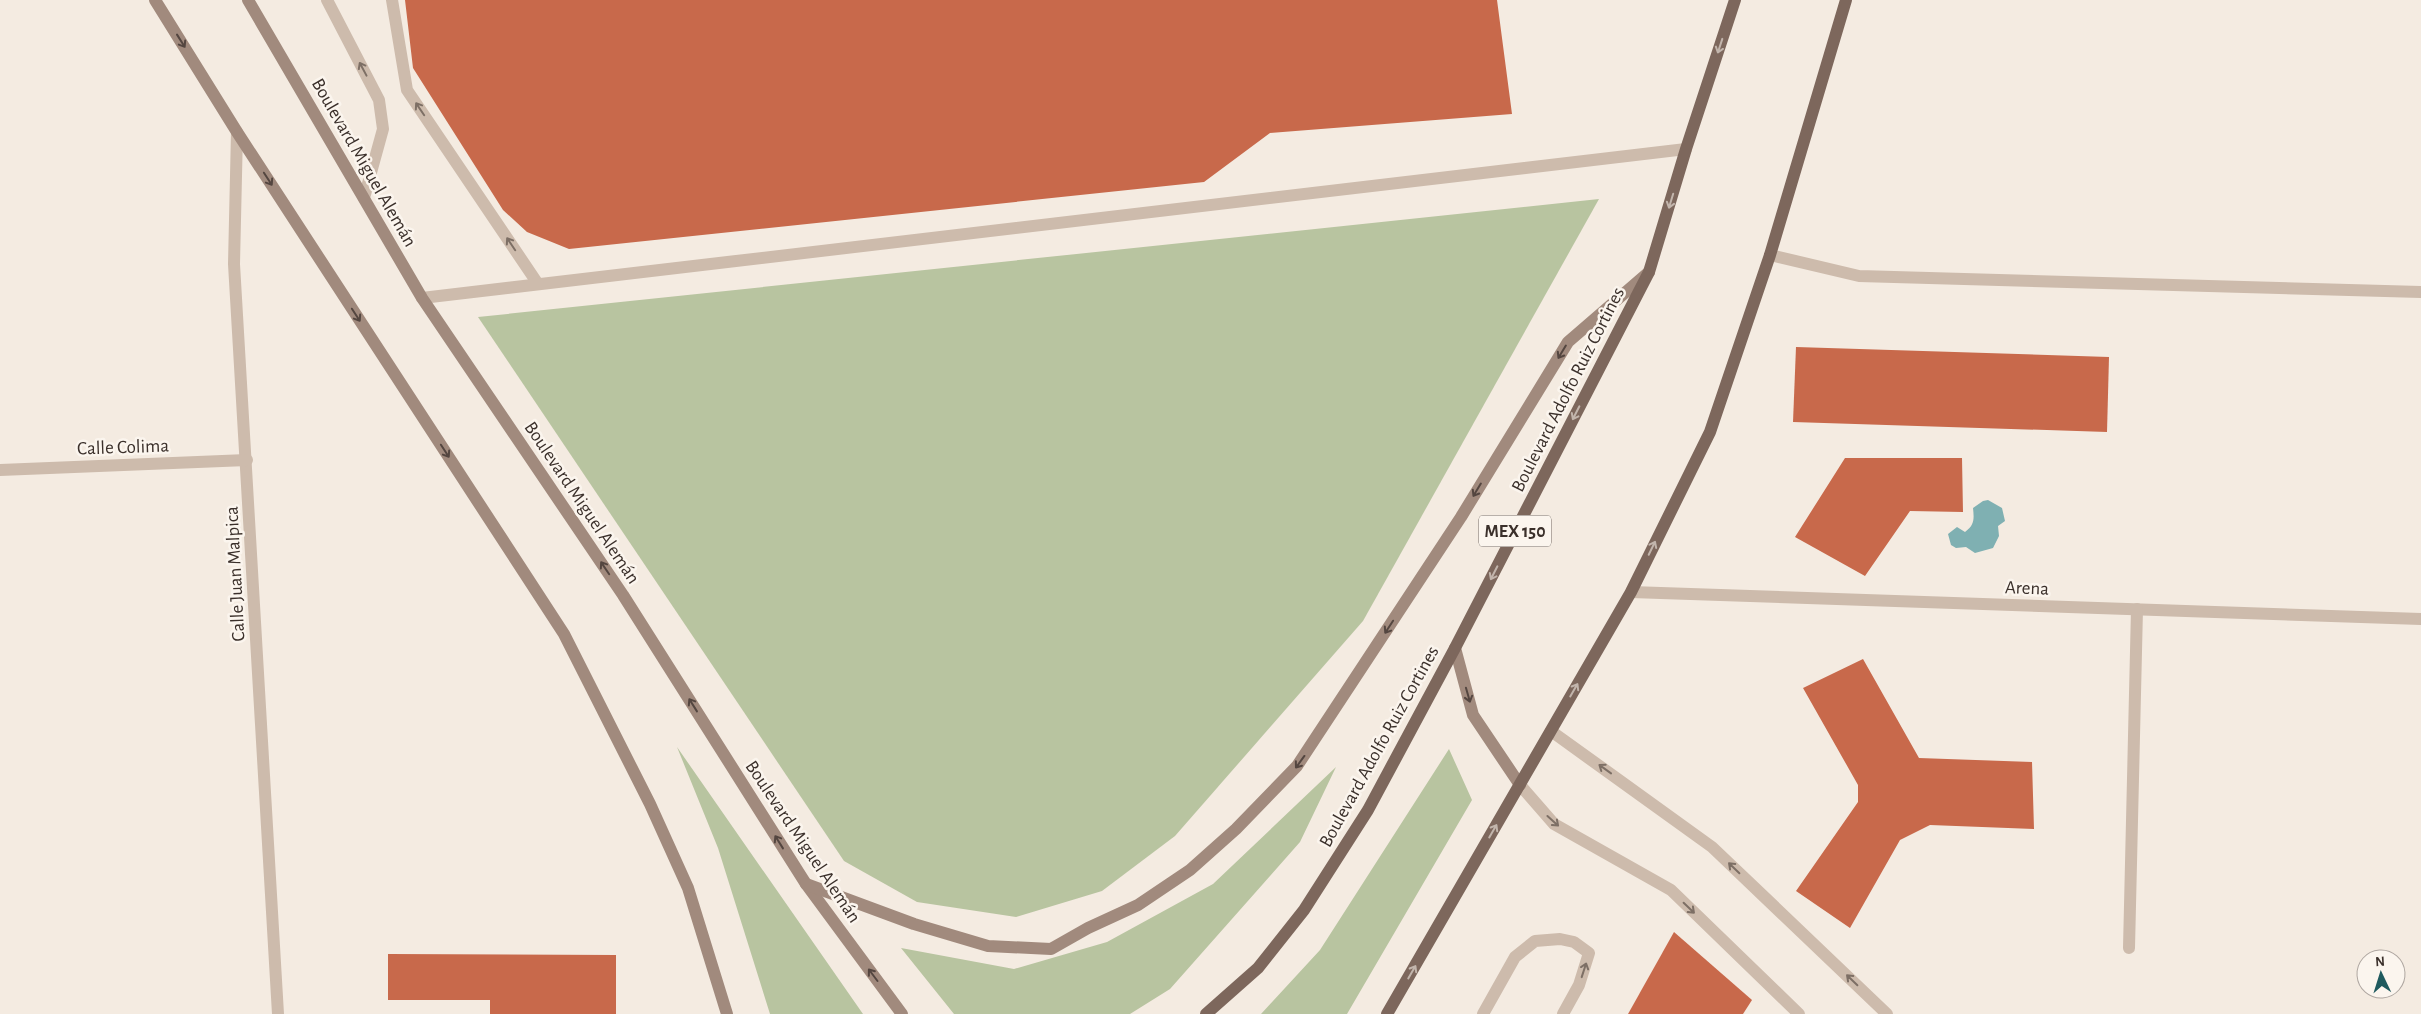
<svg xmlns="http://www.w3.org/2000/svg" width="2421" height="1014" font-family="'Alegreya Sans',sans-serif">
  <rect width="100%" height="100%" fill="#f4ebe1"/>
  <g fill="#b8c4a0">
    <polygon points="1599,199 1363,621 1175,836 1102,891 1016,917 917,902 844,861 478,317"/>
    <polygon points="677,747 863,1014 770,1014 718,848"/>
    <polygon points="1449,749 1472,800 1347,1014 1261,1014 1320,950"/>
    <polygon points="1336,767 1300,842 1170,989 1130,1014 954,1014 901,948 1014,969 1107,942 1213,884"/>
  </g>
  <path fill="#7fb0b2" d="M1988 500 2002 508 2005 521 1998 526 1999 536 1993 548 1975 553 1966 547 1956 548 1951 545 1948 534 1957 527 1965 532C1975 525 1974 518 1973 508L1983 501Z"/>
  <g fill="#c8694b">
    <polygon points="405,0 1497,0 1512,114 1270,133 1204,182 569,249 527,232 503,210 413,68"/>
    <polygon points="1796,347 2109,357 2107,432 1793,422"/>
    <polygon points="1845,458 1962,458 1963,512 1910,511 1865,576 1795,537"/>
    <polygon points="1863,659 1919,758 2032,762 2034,829 1930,825 1900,840 1850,928 1796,891 1858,802 1858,785 1803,688"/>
    <polygon points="1674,932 1752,1000 1743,1014 1628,1014"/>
    <polygon points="388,954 616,955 616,1014 490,1014 490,1000 388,1000"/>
  </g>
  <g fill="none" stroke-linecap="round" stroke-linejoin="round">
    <g stroke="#cdbbac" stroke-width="12">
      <polyline points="327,0 379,100 383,129 364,198"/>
      <polyline points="392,0 407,90 538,284"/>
      <polyline points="422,298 1686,149"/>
      <polyline points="1483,1014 1515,957 1535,941 1560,939 1574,942 1589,953 1579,985 1563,1014"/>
    </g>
    <g stroke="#cdbbac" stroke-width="12">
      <polyline points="237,132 234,264 278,1014"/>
      <polyline points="1770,255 1859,276 2421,292"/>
      <polyline points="0,470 247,460"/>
      <polyline points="1631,592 2421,619"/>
      <polyline points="1551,731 1712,847 1887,1014"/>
      <polyline points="1520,785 1554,824 1671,890 1799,1014"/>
      <polyline points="2129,948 2137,609"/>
    </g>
    <g stroke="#a18a7d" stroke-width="12">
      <polyline points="155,0 237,132 564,634 650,804 688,888 727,1014"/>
      <polyline points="248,0 422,298 623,595 806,884 902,1014"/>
      <polyline points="1455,648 1473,715 1520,785"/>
      <polyline points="806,884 914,924 988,946 1051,949 1088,928 1138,905 1190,870 1236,829 1297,766 1461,517 1568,342 1649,272"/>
    </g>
    <g stroke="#7d675c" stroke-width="12">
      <polyline points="1206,1014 1258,968 1304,910 1368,810 1455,648 1649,272 1686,149 1735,0"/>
      <polyline points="1387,1014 1631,592 1710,432 1770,255 1846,0"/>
    </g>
  </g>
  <defs><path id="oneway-shaft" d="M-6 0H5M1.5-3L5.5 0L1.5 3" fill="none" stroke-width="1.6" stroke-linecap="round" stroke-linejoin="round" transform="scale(1.25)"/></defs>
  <g stroke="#544640">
    <use href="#oneway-shaft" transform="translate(181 41) rotate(58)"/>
    <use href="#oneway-shaft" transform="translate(268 179) rotate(57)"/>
    <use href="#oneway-shaft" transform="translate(356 315) rotate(57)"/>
    <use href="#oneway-shaft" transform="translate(1562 352) rotate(121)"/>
    <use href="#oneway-shaft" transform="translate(445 451) rotate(57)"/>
    <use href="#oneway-shaft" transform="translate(1477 490) rotate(121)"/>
    <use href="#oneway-shaft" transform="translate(605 568) rotate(-124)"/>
    <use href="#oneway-shaft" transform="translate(1389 627) rotate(123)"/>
    <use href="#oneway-shaft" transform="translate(1468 695) rotate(74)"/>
    <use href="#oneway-shaft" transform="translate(693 705) rotate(-122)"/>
    <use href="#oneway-shaft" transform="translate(1300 762) rotate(126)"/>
    <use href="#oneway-shaft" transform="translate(779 842) rotate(-122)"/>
    <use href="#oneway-shaft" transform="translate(873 975) rotate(-127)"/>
  </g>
  <g stroke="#c2b5ac">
    <use href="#oneway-shaft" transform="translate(1720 46) rotate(108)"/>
    <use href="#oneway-shaft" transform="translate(1671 201) rotate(107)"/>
    <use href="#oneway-shaft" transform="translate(1576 413) rotate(117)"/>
    <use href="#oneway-shaft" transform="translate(1652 548) rotate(-64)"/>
    <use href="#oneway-shaft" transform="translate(1494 573) rotate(117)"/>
    <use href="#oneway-shaft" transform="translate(1574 690) rotate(-60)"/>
    <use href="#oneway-shaft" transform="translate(1493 831) rotate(-60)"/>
    <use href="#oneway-shaft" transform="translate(1412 972) rotate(-60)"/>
  </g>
  <g stroke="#7d6f65">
    <use href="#oneway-shaft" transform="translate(363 69) rotate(-118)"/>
    <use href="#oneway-shaft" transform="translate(420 109) rotate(-124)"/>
    <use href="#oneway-shaft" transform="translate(511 244) rotate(-124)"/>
    <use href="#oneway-shaft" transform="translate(1605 769) rotate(-144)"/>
    <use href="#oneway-shaft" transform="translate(1553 821) rotate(42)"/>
    <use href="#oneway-shaft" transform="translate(1734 868) rotate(-136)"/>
    <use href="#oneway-shaft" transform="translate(1689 908) rotate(44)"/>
    <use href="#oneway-shaft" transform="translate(1584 970) rotate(-72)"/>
    <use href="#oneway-shaft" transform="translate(1852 980) rotate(-136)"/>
  </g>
  <g text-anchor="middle" stroke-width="5" stroke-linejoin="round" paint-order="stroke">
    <rect fill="#fbf5ee" stroke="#756b66" stroke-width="1" x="1479" y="515.5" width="72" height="31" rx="4"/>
    <g font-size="18" font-weight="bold" fill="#3b302b">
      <text x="1515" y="537">MEX 150</text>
    </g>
    <g font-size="19" fill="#3b302b" stroke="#fbf5ee">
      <text transform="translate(365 162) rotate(60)" y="7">Boulevard Miguel Alemán</text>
      <text transform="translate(1567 389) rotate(-63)" y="7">Boulevard Adolfo Ruiz Cortines</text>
      <text transform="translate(123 446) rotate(-2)" y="7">Calle Colima</text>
      <text transform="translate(583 502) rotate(56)" y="7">Boulevard Miguel Alemán</text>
      <text transform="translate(234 574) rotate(-93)" y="7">Calle Juan Malpica</text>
      <text transform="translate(2027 587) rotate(2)" y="7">Arena</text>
      <text transform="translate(1378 746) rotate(-61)" y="7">Boulevard Adolfo Ruiz Cortines</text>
      <text transform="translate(804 841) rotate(56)" y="7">Boulevard Miguel Alemán</text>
    </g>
  </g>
  <g transform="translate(2381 974) rotate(356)"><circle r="24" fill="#fbf5ee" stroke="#aea6a0"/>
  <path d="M0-4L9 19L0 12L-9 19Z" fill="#1f5a5e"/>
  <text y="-8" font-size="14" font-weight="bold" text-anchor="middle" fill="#3b302b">N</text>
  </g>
</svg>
